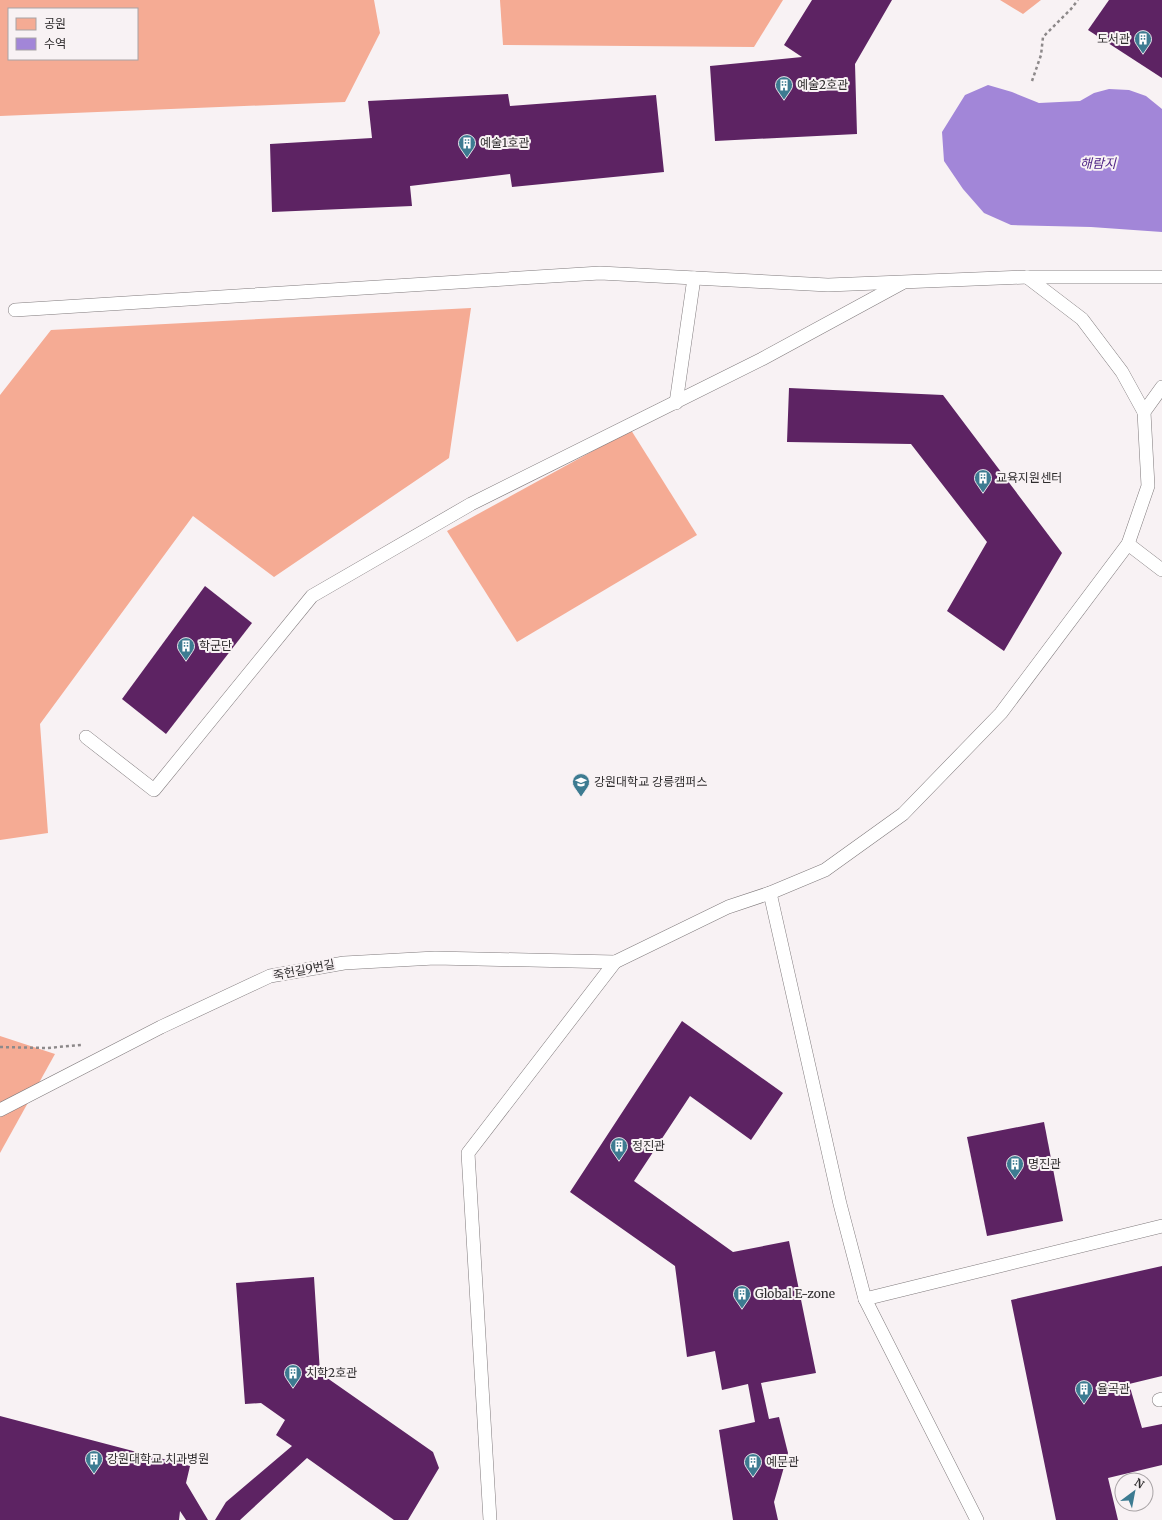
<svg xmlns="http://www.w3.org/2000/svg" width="1162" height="1520" font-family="Merriweather,'Noto Sans KR',serif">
  <rect width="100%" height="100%" fill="#f8f2f4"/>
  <g fill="#f5ab94" fill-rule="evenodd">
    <path d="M0 0H374L380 33 345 102 0 116ZM9 9H137V59H9Z"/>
    <polygon points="500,0 783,0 754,47 503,45"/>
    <polygon points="1000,0 1041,0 1023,14"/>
    <polygon points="471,308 449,458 274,577 193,516 40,724 48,833 0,840 0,395 51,330"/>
    <polygon points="631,430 697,535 517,642 447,531"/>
    <polygon points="0,1036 55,1054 0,1153"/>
  </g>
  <polygon fill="#a286d8" points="988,85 1012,92 1039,103 1080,101 1094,93 1109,89 1129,90 1146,96 1162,109 1162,232 1091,227 1011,225 984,213 963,189 944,161 942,132 965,95"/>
  <g fill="#5d2363">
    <polygon points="812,0 892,0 855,64 857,134 715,141 710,66 802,57 784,45"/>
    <polygon points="1109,0 1162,0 1162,78 1088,30"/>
    <polygon points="508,94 510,106 656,95 664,172 512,187 510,174 410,186 412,206 272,212 270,144 372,138 368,101"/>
    <polygon points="789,388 943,395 1062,553 1004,651 947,611 987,542 911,444 787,442"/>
    <polygon points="205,586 252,623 166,734 122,699"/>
    <polygon points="682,1021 783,1093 751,1140 690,1096 634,1181 733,1252 789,1241 816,1373 761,1383 769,1419 779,1417 788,1453 774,1502 778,1520 733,1520 719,1430 755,1422 748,1384 722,1390 715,1351 687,1357 675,1266 570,1192"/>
    <polygon points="1044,1122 1063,1221 987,1236 967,1137"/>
    <polygon points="1162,1266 1162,1376 1129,1384 1142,1428 1162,1424 1162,1465 1108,1478 1118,1520 1056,1520 1011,1300"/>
    <polygon points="314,1277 320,1373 433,1452 439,1468 408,1520 394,1520 307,1458 240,1520 215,1520 226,1502 292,1446 276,1435 285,1420 261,1403 245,1404 236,1283"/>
    <polygon points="0,1416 190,1466 186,1483 208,1520 186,1520 180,1511 179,1520 0,1520"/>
  </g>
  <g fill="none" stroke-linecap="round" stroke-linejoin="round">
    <g stroke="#807b7d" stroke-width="14">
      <g id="service">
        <polyline points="1027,277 1082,319 1122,372 1144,412"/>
        <polyline points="15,310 600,273 828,285 1027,277 1162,277"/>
        <polyline points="676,403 694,278"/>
        <polyline points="1128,544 1162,570"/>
        <polyline points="86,737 154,790 312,596 471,504 762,359 902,283"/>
        <polyline points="770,893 840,1204 865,1299 977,1520"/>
        <polyline points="0,1110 161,1027 270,976 344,963 435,958 615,962"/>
        <polyline points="865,1299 1162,1226"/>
        <polyline points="1159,1400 1162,1399"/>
        <polyline points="490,1520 468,1153 615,962 728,907 770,893 825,870 903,814 1001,713 1128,544 1148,486 1144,412 1162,387"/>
      </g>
    </g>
    <g stroke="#8d898a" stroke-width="2.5" stroke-dasharray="3 3" stroke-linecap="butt">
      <polyline points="1032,81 1041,55 1043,37 1071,9 1078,0"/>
      <polyline points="0,1047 47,1048 81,1045"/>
    </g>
    <use href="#service" stroke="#fff" stroke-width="13"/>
  </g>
  <defs>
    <g id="building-pin" transform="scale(0.9)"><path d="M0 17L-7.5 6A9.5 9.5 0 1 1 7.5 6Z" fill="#3d7b91" stroke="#f8f2f4"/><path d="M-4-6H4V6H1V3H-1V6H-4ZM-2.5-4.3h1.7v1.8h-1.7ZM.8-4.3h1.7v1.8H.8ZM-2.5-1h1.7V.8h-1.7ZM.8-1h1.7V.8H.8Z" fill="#fff"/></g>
    <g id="university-pin" transform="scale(0.9)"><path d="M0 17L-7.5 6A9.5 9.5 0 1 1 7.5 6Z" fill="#3d7b91" stroke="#f8f2f4"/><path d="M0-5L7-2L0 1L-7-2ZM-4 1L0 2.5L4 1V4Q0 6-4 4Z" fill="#fff"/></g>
  </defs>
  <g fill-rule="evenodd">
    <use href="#building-pin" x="1143" y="39"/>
    <use href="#building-pin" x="784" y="85"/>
    <use href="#building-pin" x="467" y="143"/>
    <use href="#building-pin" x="983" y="478"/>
    <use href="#building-pin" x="186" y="646"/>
    <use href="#university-pin" x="581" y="782"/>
    <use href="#building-pin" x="619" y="1146"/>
    <use href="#building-pin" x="1015" y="1164"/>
    <use href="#building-pin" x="742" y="1294"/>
    <use href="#building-pin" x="293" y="1373"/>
    <use href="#building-pin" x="1084" y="1389"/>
    <use href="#building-pin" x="94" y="1459"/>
    <use href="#building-pin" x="753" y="1462"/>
  </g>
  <g text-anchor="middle" stroke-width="4" stroke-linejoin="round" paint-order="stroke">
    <g font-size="12" fill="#2f2d2e" stroke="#f8f2f4" text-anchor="start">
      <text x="1130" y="43" text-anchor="end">도서관</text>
      <text x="797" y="89">예술2호관</text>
      <text x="480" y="147">예술1호관</text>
      <text x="996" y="482">교육지원센터</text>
      <text x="199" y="650">학군단</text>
      <text x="594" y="786">강원대학교 강릉캠퍼스</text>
      <text x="632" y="1150">정진관</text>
      <text x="1028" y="1168">명진관</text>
      <text x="755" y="1298">Global E-zone</text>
      <text x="306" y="1377">치학2호관</text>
      <text x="1097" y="1393">율곡관</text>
      <text x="107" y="1463">강원대학교 치과병원</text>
      <text x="766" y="1466">예문관</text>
    </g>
    <g font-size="12" fill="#2f2d2e" stroke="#f8f2f4">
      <text transform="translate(304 970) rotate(-11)" y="4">죽헌길9번길</text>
    </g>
    <g font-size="13" font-style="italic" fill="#4f2586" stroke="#f8f2f4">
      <text x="1098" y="168">해람지</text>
    </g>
  </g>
  <rect x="8" y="8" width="130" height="52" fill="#f8f2f4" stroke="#a8a3a5"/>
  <rect x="16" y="18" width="20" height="12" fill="#f5ab94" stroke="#a8a3a5"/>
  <text x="44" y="28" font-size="12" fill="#2f2d2e">공원</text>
  <rect x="16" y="38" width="20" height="12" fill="#a286d8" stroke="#a8a3a5"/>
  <text x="44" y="48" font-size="12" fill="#2f2d2e">수역</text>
  <g transform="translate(1134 1492) rotate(32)"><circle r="19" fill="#f8f2f4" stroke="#a8a3a5"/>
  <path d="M0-3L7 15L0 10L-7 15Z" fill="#3d7b91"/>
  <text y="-6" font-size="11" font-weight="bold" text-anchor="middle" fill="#2f2d2e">N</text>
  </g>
</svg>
